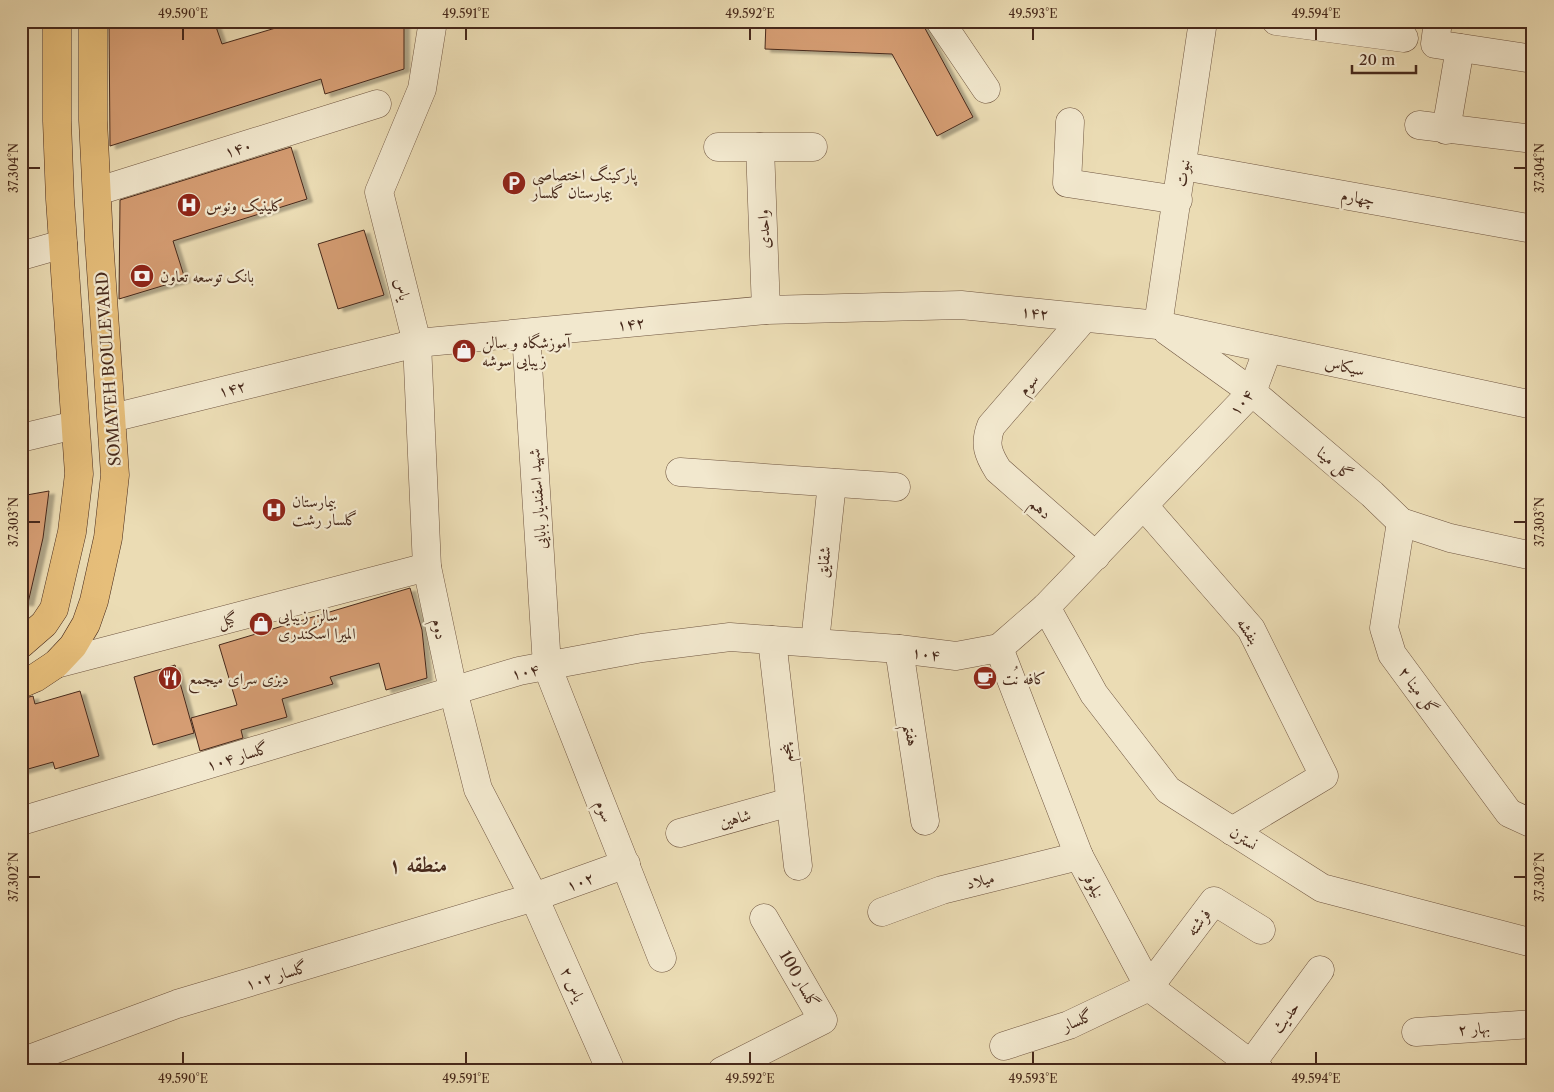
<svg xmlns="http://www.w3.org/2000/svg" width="1554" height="1092" font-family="'Libre Caslon Text',Amiri,serif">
  <defs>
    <filter id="shadow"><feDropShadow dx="5.5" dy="3" stdDeviation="1" flood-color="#0004"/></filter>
  </defs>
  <rect width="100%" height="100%" fill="#ebdcb4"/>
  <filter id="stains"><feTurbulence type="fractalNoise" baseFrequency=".004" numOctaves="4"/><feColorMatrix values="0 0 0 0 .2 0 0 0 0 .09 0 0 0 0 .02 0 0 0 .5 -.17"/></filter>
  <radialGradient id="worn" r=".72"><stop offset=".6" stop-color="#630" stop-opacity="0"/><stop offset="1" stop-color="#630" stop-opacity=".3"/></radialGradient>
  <g fill="#d59d73" stroke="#47291b" filter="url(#shadow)">
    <polygon points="109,21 214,21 222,44 299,21 404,21 404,69 325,94 321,79 110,146"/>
    <polygon points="766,21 921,21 973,117 937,136 892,54 765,49"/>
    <polygon points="291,147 307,199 173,241 185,279 119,299 120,200"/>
    <polygon points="364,230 384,295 338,309 318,244"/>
    <polygon points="49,491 43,538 28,603 21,602 21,496"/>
    <polygon points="410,588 422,630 427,678 386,690 379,663 330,677 333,684 282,699 287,717 241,730 243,738 200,751 191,718 237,705 219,645"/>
    <polygon points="175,665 194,733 153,745 134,677"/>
    <polygon points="80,691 99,756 55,769 53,762 21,771 21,699 33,696 35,704"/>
  </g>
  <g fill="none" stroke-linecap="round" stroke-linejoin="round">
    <g stroke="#705641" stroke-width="29">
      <g id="minor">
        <polyline points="433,21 422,89 379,192 417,343 427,567 453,690 478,789 534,897 611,1071"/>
        <polyline points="940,21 986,89"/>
        <polyline points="1276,21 1404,38"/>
        <polyline points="1438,21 1435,44 1533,59"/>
        <polyline points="1070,122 1067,183 1178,200"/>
        <polyline points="1419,125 1533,139"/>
        <polyline points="1446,130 1460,48"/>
        <polyline points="718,147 813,147"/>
        <polyline points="760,147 766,310"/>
        <polyline points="1183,166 1533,229"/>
        <polyline points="98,191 377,104"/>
        <polyline points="21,256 63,244"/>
        <path d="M1084 318 991 426C984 444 988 454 998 470L1096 556"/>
        <polyline points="1158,325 1203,21"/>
        <polyline points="1167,331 1252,392 1372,494 1401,522 1450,538 1533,556"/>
        <polyline points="526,333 547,666 662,958"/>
        <polyline points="112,418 417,343 766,310 961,305 1158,325 1533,405"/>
        <polyline points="21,438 75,425"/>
        <polyline points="680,472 896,487"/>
        <polyline points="1144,506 1251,629 1324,776 1232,831"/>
        <polyline points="1401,522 1384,628 1392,654 1509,813 1533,824"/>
        <polyline points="1046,607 1094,694 1168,790 1322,888 1533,943"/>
        <polyline points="772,640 798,866"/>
        <polyline points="815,642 832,483"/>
        <polyline points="999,648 1079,856 1149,987 1260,1071"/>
        <polyline points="899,649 925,821"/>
        <polyline points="56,664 427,567"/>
        <polyline points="21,821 519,671 642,648 730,637 899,649 956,656 999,648 1046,607 1252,392 1268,349"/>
        <polyline points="680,833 790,802"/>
        <polyline points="882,912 942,890 1079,856"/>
        <polyline points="1416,1032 1533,1024"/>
        <polyline points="1004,1046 1069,1025 1149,987 1214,901 1261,930"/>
        <polyline points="21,1062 177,1004 534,897 626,864"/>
        <polyline points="1251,1064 1320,970"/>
        <polyline points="722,1071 823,1020 764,918"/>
      </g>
    </g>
    <g stroke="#47291b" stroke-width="29">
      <g id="major">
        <polyline points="21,644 44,624 54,609 72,532 79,474 60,199 57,121 57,21"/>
        <polyline points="21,684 35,678 56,664 73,646 86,624 94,601 108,538 115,475 99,240 93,120 93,21"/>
      </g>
    </g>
    <use href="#minor" stroke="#f2e8ce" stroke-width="28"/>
    <use href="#major" stroke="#e6be7a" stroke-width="28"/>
  </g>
  <path fill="none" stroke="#47291b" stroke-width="2" d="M183 28V40M466 28V40M750 28V40M1033 28V40M1316 28V40M28 168H40M1514 168H1526M28 522H40M1514 522H1526M28 877H40M1514 877H1526M183 1052V1064M466 1052V1064M750 1052V1064M1033 1052V1064M1316 1052V1064"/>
  <defs>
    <g id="parking-disc" transform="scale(1.25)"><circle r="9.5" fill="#8f2418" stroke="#f2e8ce"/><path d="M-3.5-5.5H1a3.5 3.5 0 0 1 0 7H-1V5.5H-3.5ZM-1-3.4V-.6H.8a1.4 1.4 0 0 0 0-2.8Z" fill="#fff"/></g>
    <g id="hospital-disc" transform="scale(1.25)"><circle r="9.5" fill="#8f2418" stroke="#f2e8ce"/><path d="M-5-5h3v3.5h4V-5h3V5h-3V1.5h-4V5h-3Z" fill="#fff"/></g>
    <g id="bank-disc" transform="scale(1.25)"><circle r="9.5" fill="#8f2418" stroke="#f2e8ce"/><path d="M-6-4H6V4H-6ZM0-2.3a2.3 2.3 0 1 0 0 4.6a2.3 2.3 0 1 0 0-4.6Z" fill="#fff"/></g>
    <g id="shop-disc" transform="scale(1.25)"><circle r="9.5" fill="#8f2418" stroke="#f2e8ce"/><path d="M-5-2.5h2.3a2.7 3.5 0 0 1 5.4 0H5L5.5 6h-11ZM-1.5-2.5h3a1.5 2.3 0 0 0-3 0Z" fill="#fff"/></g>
    <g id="restaurant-disc" transform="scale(1.25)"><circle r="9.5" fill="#8f2418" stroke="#f2e8ce"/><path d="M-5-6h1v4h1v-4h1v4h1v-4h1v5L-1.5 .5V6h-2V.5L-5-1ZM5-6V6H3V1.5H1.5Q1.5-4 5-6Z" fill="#fff"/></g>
    <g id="cafe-disc" transform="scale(1.25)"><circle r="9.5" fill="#8f2418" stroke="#f2e8ce"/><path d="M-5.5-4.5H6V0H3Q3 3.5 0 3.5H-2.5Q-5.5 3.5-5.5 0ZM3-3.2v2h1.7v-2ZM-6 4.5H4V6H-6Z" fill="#fff"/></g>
  </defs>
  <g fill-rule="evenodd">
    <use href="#parking-disc" x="514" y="183"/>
    <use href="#hospital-disc" x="189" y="205"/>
    <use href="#bank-disc" x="142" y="276"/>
    <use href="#shop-disc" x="464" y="351"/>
    <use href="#hospital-disc" x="274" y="510"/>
    <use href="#shop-disc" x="261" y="624"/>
    <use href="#restaurant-disc" x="170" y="678"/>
    <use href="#cafe-disc" x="985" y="678"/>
  </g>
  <g text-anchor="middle" stroke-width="4.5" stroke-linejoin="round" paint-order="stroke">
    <g font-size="16" fill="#47291b" stroke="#f2e8ce">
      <text transform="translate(238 148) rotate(-17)" y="6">۱۴۰</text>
      <text transform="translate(1182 173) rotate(-82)" y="6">نبوت</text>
      <text transform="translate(1358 197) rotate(10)" y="6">چهارم</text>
      <text transform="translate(763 229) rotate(-92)" y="6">واحدی</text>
      <text transform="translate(403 289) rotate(76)" y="6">یاس</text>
      <text transform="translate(1035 312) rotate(6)" y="6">۱۴۲</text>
      <text transform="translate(631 323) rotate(-5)" y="6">۱۴۲</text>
      <text transform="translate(1345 366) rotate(12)" y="6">سیکاس</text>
      <text transform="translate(108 369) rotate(-94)" y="6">SOMAYEH BOULEVARD</text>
      <text transform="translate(1028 384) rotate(-49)" y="6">سوم</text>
      <text transform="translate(232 388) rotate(-14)" y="6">۱۴۲</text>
      <text transform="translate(1241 402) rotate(-51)" y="6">۱۰۴</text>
      <text transform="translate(1335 463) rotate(40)" y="6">گل مینا</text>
      <text transform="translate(537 499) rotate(-94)" y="6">شهید اسفندیار بابایی</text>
      <text transform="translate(1041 508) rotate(42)" y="6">دهم</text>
      <text transform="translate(823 562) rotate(-84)" y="6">شقایق</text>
      <text transform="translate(227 619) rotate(-15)" y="6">گیل</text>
      <text transform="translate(440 629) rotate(78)" y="6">دوم</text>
      <text transform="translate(1249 631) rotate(56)" y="6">بنفشه</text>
      <text transform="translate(926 653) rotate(7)" y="6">۱۰۴</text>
      <text transform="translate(525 671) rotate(-12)" y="6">۱۰۴</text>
      <text transform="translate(1419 690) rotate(54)" y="6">گل مینا ۲</text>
      <text transform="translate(912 735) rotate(81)" y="6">هفتم</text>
      <text transform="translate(785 753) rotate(-96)" y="6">پنجم</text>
      <text transform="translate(237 756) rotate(-17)" y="6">گلسار ۱۰۴</text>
      <text transform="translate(605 811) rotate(68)" y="6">سوم</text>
      <text transform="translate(735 818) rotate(-15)" y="6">شاهین</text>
      <text transform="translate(1244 838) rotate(33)" y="6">نسترن</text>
      <text transform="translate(980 880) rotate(-14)" y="6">میلاد</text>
      <text transform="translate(580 881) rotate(-20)" y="6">۱۰۲</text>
      <text transform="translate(1094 885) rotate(62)" y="6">نیلوفر</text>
      <text transform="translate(1198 922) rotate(-53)" y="6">فرشته</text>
      <text transform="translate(276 975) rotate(-17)" y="6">گلسار ۱۰۲</text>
      <text transform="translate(800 979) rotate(60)" y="6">گلسار 100</text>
      <text transform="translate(573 984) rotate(66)" y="6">یاس ۲</text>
      <text transform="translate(1285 1017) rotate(-54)" y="6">حدیث</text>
      <text transform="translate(1077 1020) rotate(-23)" y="6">گلسار</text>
      <text transform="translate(1474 1028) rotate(-4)" y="6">بهار ۲</text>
    </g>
    <g font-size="16" fill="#47291b" stroke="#f2e8ce" text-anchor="start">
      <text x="532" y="180">پارکینگ اختصاصی<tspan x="532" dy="18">بیمارستان گلسار</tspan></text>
      <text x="206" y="211">کلینیک ونوس</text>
      <text x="160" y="282">بانک توسعه تعاون</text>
      <text x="482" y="348">آموزشگاه و سالن<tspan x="482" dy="18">زیبایی سوشه</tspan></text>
      <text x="292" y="507">بیمارستان<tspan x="292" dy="18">گلسار رشت</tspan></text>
      <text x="278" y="621">سالن زیبایی<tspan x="278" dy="18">المیرا اسکندری</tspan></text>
      <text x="188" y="684">دیزی سرای میجمع</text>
      <text x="1002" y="684">کافه نُت</text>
    </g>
    <g font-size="21" font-weight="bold" fill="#47291b" stroke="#f2e8ce">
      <text x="418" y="872">منطقه ۱</text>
    </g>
  </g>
  <rect width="1554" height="1092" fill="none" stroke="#ebdcb4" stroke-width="55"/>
  <path d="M1352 65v8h64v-8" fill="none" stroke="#47291b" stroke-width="2.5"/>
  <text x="1359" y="65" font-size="15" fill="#47291b" stroke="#f2e8ce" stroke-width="4" paint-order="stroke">20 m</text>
  <rect x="28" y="28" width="1498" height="1036" fill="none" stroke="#47291b" stroke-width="2"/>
  <g font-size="12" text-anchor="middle" fill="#47291b">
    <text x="183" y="18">49.590°E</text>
    <text x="466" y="18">49.591°E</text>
    <text x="750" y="18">49.592°E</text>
    <text x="1033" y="18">49.593°E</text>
    <text x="1316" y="18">49.594°E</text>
    <text transform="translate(14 168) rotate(-90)" y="4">37.304°N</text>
    <text transform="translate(1540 168) rotate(-90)" y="4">37.304°N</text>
    <text transform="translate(14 522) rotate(-90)" y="4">37.303°N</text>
    <text transform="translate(1540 522) rotate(-90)" y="4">37.303°N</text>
    <text transform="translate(14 877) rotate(-90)" y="4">37.302°N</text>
    <text transform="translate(1540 877) rotate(-90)" y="4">37.302°N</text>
    <text x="183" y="1083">49.590°E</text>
    <text x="466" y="1083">49.591°E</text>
    <text x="750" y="1083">49.592°E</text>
    <text x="1033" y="1083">49.593°E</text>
    <text x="1316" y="1083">49.594°E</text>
  </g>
  <rect width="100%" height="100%" filter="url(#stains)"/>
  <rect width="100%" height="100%" fill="url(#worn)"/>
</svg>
